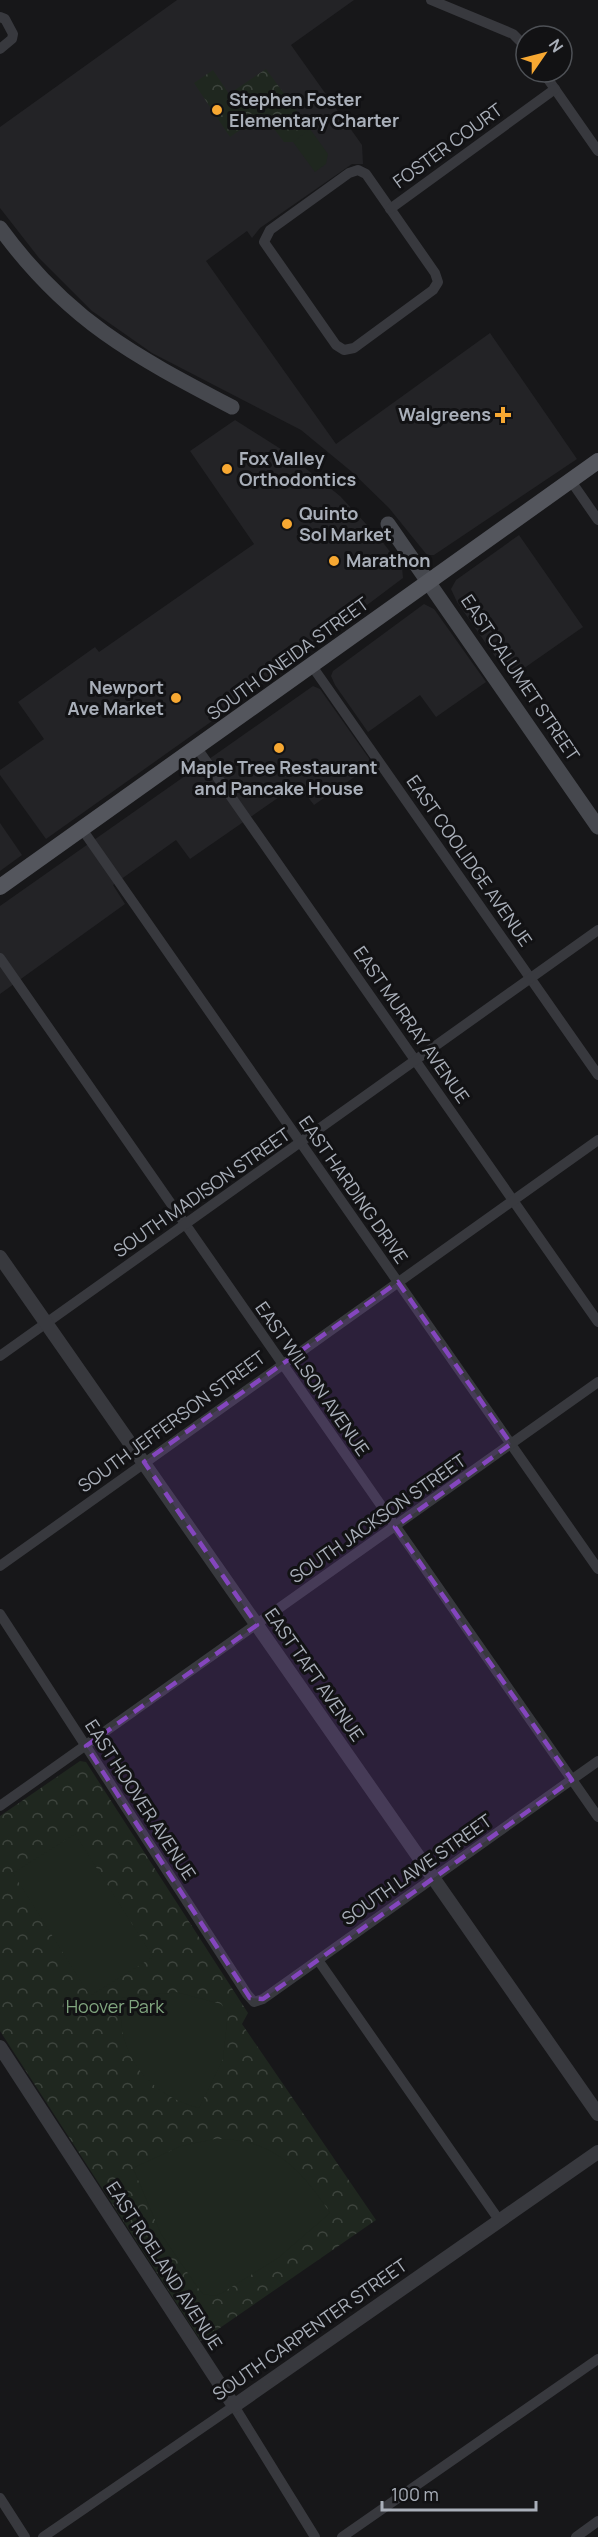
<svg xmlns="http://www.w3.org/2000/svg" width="598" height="2537" font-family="Manrope,sans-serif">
  <defs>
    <pattern id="park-crowns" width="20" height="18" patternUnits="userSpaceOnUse" patternTransform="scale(1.5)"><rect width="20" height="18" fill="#1f271f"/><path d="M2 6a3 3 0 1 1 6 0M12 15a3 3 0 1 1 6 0" fill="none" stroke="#3d443d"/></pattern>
  </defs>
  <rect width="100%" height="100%" fill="#171719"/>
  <g fill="#232326">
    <polygon points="177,0 354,0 291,45 362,145 363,164 352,164 260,228 252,238 247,231 206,261 336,444 490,333 577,459 434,555 427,555 389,508 352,472 301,430 152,353 92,311 39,258 0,208 0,127"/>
    <polygon points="235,420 284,451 340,496 381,540 402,567 403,578 222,714 46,839 0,775 0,770 44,739 18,702 95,647 99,652 254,544 190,451"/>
    <polygon points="519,535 583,627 510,678 457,602 451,589 456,580"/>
    <polygon points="424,604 434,609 486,682 436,717 420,695 368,732 335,685 331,676 333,671"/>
    <polygon points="313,686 320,689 373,764 314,805 298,784 190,859 176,840 113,885 125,904 0,994 0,906"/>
    <polygon points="0,823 22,855 0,871"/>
  </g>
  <g fill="url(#park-crowns)">
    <polygon points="266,69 310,129 293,142 284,142 263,114 230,137 194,83 213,70 229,94"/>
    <polygon points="80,1761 86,1762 248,2013 242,2024 376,2220 201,2341 0,2031 0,1816"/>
  </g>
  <g fill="#1f271f">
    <polygon points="310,129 328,154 326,164 315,172 293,142"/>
    <polygon points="75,1834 153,1957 90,1996 13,1873"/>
    <path d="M176 1992 221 2004 228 2013 223 2059 199 2108C148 2095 114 2052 122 1998Z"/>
    <path d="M215 2139C271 2137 301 2169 330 2213L278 2258 222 2293 215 2296 203 2294 198 2288 161 2234 133 2168 181 2146Z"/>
  </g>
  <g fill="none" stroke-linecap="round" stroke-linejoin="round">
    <g stroke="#38393e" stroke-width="10">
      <polyline points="431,0 513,34 526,47"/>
      <polyline points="0,17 5,19 13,34 12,39 0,49"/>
      <polyline points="543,72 598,151"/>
      <polygon points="358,170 366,174 435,273 438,282 433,290 354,348 344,350 336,345 264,242 270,230 349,173"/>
      <polyline points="390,209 555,89"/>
      <polyline points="571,481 598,520"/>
      <polyline points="312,666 598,1075"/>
      <polyline points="197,748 598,1322"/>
      <polyline points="82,829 598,1569"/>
      <polyline points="0,958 598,1817"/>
      <polyline points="0,1356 598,930"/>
      <polyline points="0,1566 598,1140"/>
      <polyline points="0,1614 247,1994 254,2002 263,1999 598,1761"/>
      <polyline points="0,1806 598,1382"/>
      <polyline points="318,1960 499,2220"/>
      <polyline points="0,2498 25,2537"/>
      <polyline points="43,2537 234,2406 315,2537"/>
      <polyline points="342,2537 598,2359"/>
      <polyline points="576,2537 598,2521"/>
    </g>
    <g stroke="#38393e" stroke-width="14">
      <polyline points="0,1257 598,2114"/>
      <polyline points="0,2047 234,2406 598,2152"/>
    </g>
    <g stroke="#46484e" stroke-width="15">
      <path d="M0 228C68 321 133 355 232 407"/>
      <polyline points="388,524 598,827"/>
    </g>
    <polyline stroke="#54565d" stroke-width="16" points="0,887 598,461"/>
  </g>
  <path fill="#8446be" fill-opacity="0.2" stroke="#8446be" stroke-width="4.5" stroke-dasharray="12 8" stroke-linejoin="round" d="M398 1282 511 1444 395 1527 572 1780 263 1999 250 1998 86 1746 257 1625 144 1462Z"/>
  <g fill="#f7a832" stroke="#121214" stroke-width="2">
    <circle cx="217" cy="110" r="6"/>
    <path d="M500 406h6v6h6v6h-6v6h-6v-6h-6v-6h6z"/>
    <circle cx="227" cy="469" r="6"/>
    <circle cx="287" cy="524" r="6"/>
    <circle cx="334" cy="561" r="6"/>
    <circle cx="176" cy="698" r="6"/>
    <circle cx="279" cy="748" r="6"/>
  </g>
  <g text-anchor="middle" stroke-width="6" stroke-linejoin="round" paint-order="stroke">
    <g font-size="18" font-weight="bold" fill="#a9afb9" stroke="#121214" text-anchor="start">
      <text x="229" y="106">Stephen Foster<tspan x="229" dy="21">Elementary Charter</tspan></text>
      <text x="491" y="421" text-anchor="end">Walgreens</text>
      <text x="239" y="465">Fox Valley<tspan x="239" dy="21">Orthodontics</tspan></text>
      <text x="299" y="520">Quinto<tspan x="299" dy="21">Sol Market</tspan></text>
      <text x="346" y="567">Marathon</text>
      <text x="164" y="694" text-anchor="end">Newport<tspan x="164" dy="21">Ave Market</tspan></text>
      <text x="279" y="774" text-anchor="middle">Maple Tree Restaurant<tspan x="279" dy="21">and Pancake House</tspan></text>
    </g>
    <g font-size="18" fill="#a9afb9" stroke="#121214">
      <text transform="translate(448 146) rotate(-36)" y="6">FOSTER COURT</text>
      <text transform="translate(288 659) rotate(-36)" y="6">SOUTH ONEIDA STREET</text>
      <text transform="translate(520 678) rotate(56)" y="6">EAST CALUMET STREET</text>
      <text transform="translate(469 861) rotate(55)" y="6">EAST COOLIDGE AVENUE</text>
      <text transform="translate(411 1025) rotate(55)" y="6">EAST MURRAY AVENUE</text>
      <text transform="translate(353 1190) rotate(55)" y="6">EAST HARDING DRIVE</text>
      <text transform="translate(202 1193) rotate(-35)" y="6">SOUTH MADISON STREET</text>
      <text transform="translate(312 1379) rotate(55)" y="6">EAST WILSON AVENUE</text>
      <text transform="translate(172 1422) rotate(-36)" y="6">SOUTH JEFFERSON STREET</text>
      <text transform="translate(378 1519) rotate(-35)" y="6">SOUTH JACKSON STREET</text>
      <text transform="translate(314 1675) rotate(55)" y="6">EAST TAFT AVENUE</text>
      <text transform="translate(140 1800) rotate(57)" y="6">EAST HOOVER AVENUE</text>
      <text transform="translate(417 1870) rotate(-35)" y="6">SOUTH LAWE STREET</text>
      <text transform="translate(164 2266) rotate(57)" y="6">EAST ROELAND AVENUE</text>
      <text transform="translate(310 2330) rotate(-35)" y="6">SOUTH CARPENTER STREET</text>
    </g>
    <g font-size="18" fill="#80a57f" stroke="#121214">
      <text x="115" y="2013">Hoover Park</text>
    </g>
  </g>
  <g transform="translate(544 54) rotate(55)"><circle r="28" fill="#121214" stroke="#4e5156" stroke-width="1.5"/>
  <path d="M0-4.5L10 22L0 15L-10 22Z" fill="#f7a832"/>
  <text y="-9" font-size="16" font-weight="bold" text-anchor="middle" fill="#a9afb9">N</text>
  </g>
  <path d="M382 2501v9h154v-9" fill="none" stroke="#a9afb9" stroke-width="3"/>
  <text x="391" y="2501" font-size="18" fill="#a9afb9" stroke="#121214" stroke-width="4.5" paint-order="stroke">100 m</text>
</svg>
